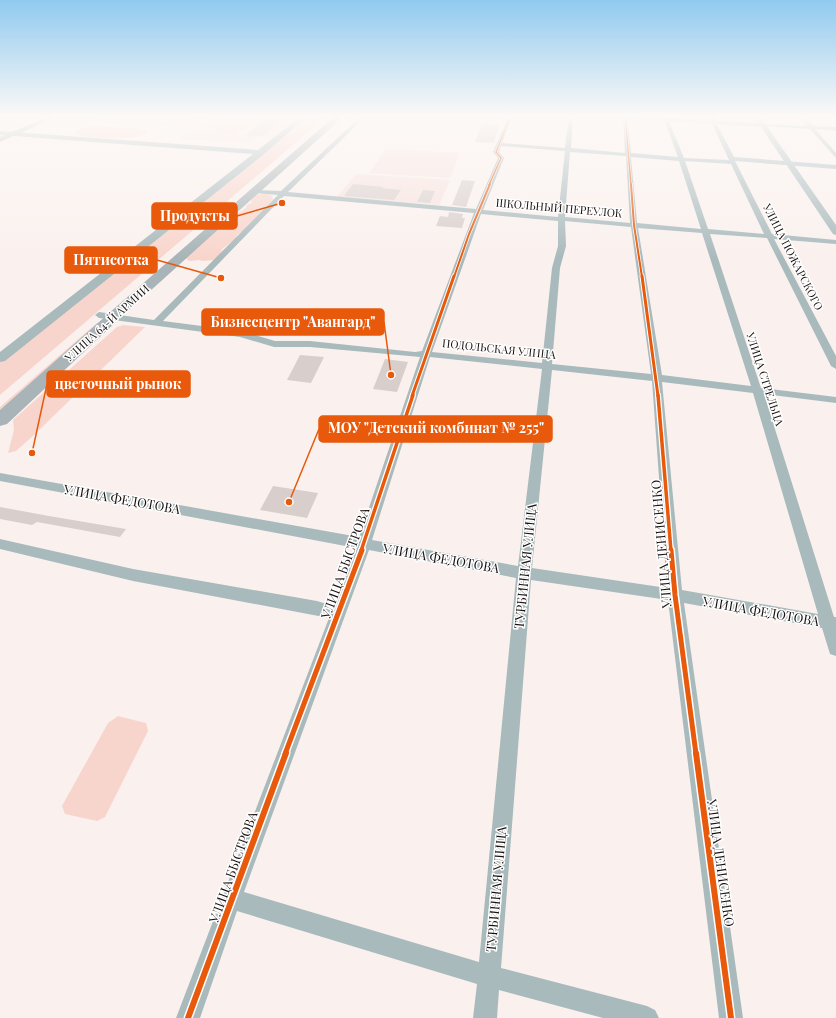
<svg xmlns="http://www.w3.org/2000/svg" width="836" height="1018" font-family="'Playfair Display',serif">
  <rect width="100%" height="100%" fill="#faf1ee"/>
  <g fill="#f6e3de">
    <polygon points="108,115 170,115 200,117 182,127 94,122"/>
    <polygon points="217,115 284,115 281,118 294,119 271,138 257,137 250,143 179,139"/>
    <polygon points="386,149 412,150 460,153 450,178 369,173"/>
    <polygon points="356,174 450,180 439,205 337,197"/>
  </g>
  <g fill="#f8d5cc">
    <polygon points="309,115 328,115 0,395 0,362"/>
    <path d="M246 118 255 120C247 131 229 138 216 131L233 119Z"/>
    <path d="M96 126 144 129 148 132C141 142 85 138 74 134 78 127 88 127 96 126Z"/>
    <polygon points="263,193 271,195 273,199 270,203 246,229 237,235 236,239 223,248 220,254 214,260 202,261 200,260 189,261 186,258 213,233 224,225 233,216 246,208 247,206 245,206 251,203 252,197"/>
    <polygon points="97,323 100,324 0,413 0,407"/>
    <polygon points="123,325 145,327 34,435 16,451 8,453 14,430 13,420 117,327"/>
    <polygon points="118,716 146,723 148,731 105,817 97,821 65,814 62,806 108,723"/>
  </g>
  <g fill="#d8cfcc">
    <polygon points="269,118 283,119 262,136 246,135"/>
    <polygon points="482,124 499,125 494,143 475,142"/>
    <polygon points="462,180 475,181 466,207 452,205"/>
    <polygon points="353,184 383,187 382,188 401,190 394,200 344,196"/>
    <polygon points="423,190 435,191 430,203 417,202"/>
    <polygon points="449,212 463,214 462,218 465,218 462,228 436,226 440,216 448,217"/>
    <polygon points="300,355 324,357 311,383 287,380"/>
    <polygon points="385,359 408,362 397,392 373,389"/>
    <polygon points="273,486 318,493 307,518 260,510"/>
    <polygon points="0,507 49,516 126,529 120,537 37,522 32,525 0,519"/>
  </g>
  <g fill="none" stroke-linecap="round" stroke-linejoin="round">
    <g fill="#a9babd" fill-rule="evenodd">
      <path d="M362 115H367L288 192 476 209 498 158 493 152 509 115H513L502 143 565 148 569 115H573L571 148 625 153 623 115H627L631 153 678 157 664 119 666 118 668 119 684 158 729 160 708 115H712L734 157 836 165V169L735 161 772 234 836 240V244L774 239 836 356V369L831 366 767 238 710 234 761 388 836 397V403L764 394 834 617H836V656L830 654 822 628 684 603 743 1018H719L668 600 531 580 501 968 647 1006 655 1010 659 1018H603L499 990 497 1018H473L477 984 237 911 200 1018H176L329 618 133 581 0 549V539L133 569 317 601 333 606 356 548 0 481V473L359 537 420 357 310 347H274L240 337 99 318 95 315 99 312 154 320 278 195 256 193 253 191 254 190 281 191ZM501 146 565 151 558 217 483 210 504 158 499 152ZM570 152 626 156 630 223 565 217ZM631 157 679 161 701 229 637 223ZM685 161 731 164 764 234 708 229ZM284 196 474 213 422 351 415 352 310 341H275L241 331 163 321ZM481 214 558 221V246L552 268 542 363 432 352ZM565 221 631 227 651 374 552 364 560 268 566 246ZM638 228 702 233 751 386 662 375ZM430 357 542 369 518 566 372 540ZM552 370 652 381 667 588 532 568ZM662 382 753 393 818 614 682 590ZM369 550 516 578 479 962 244 892Z"/>
      <polygon points="677,115 681,115 682,121 678,121"/>
      <polygon points="798,115 803,115 813,126 836,127 836,131 815,129 836,153 836,158 810,129 763,126 761,125 763,124 807,126"/>
    </g>
    <g fill="#a9babd" fill-rule="evenodd">
      <polygon points="302,115 309,115 264,154 5,361 0,362 0,352 253,154 0,135 0,131 258,150"/>
      <polygon points="593,115 628,115 758,123 754,116 759,115 836,225 836,235 833,234 761,127 596,117"/>
    </g>
    <polygon fill="#a8b8bb" fill-rule="evenodd" points="52,115 61,115 0,142 0,137"/>
    <polygon fill="#a8b4b7" fill-rule="evenodd" points="336,115 345,115 118,320 7,424 0,426 0,410 108,314"/>
    <g stroke="#fff" stroke-width="2.5">
      <g id="cycleway-far5">
        <polyline points="625,115 631,185"/>
        <polyline points="489,185 501,158 496,152 511,115"/>
      </g>
    </g>
    <g stroke="#fff" stroke-width="3.5">
      <g id="cycleway-far4">
        <polyline points="631,184 634,225 642,277"/>
        <polyline points="454,277 469,234 490,184"/>
      </g>
    </g>
    <g stroke="#fff" stroke-width="5">
      <g id="cycleway-far3">
        <polyline points="642,276 658,396"/>
        <polyline points="412,396 454,276"/>
      </g>
    </g>
    <g stroke="#fff" stroke-width="6">
      <g id="cycleway-far2">
        <polyline points="658,395 671,551"/>
        <polyline points="361,551 413,395"/>
      </g>
    </g>
    <g stroke="#fff" stroke-width="8">
      <g id="cycleway-far1">
        <polyline points="671,550 675,595 696,754"/>
        <polyline points="285,754 362,550"/>
      </g>
    </g>
    <g stroke="#fff" stroke-width="9">
      <g id="cycleway">
        <polyline points="696,753 731,1018"/>
        <polyline points="188,1018 286,753"/>
      </g>
    </g>
    <use href="#cycleway-far5" stroke="#e8590c" stroke-width="1.5"/>
    <use href="#cycleway-far4" stroke="#e8590c" stroke-width="2"/>
    <use href="#cycleway-far3" stroke="#e8590c" stroke-width="3"/>
    <use href="#cycleway-far2" stroke="#e8590c" stroke-width="3.5"/>
    <use href="#cycleway-far1" stroke="#e8590c" stroke-width="5"/>
    <use href="#cycleway" stroke="#e8590c" stroke-width="6"/>
  </g>
  <linearGradient id="sky" x2="0" y2="1"><stop stop-color="#90caef"/><stop offset="0.45" stop-color="#fdf9f7"/><stop offset="1" stop-color="#fdf9f7" stop-opacity="0"/></linearGradient>
  <rect width="836" height="258" fill="url(#sky)"/>
  <g text-anchor="middle" stroke-width="3" stroke-linejoin="round" paint-order="stroke">
    <g font-size="11" fill="#18100e" stroke="#fff">
      <text transform="translate(559 208) rotate(5)" y="4">ШКОЛЬНЫЙ ПЕРЕУЛОК</text>
      <text transform="translate(793 257) rotate(63)" y="4">УЛИЦА ПОЖАРСКОГО</text>
      <text transform="translate(107 323) rotate(-42)" y="4">УЛИЦА 64-Й АРМИИ</text>
      <text transform="translate(499 349) rotate(6)" y="4">ПОДОЛЬСКАЯ УЛИЦА</text>
      <text transform="translate(765 379) rotate(72)" y="4">УЛИЦА СТРЕЛЬЦА</text>
    </g>
    <g font-size="13" fill="#18100e" stroke="#fff">
      <text transform="translate(122 499) rotate(10)" y="5">УЛИЦА ФЕДОТОВА</text>
      <text transform="translate(661 544) rotate(-95)" y="5">УЛИЦА ДЕНИСЕНКО</text>
      <text transform="translate(441 558) rotate(10)" y="5">УЛИЦА ФЕДОТОВА</text>
      <text transform="translate(345 563) rotate(-70)" y="5">УЛИЦА БЫСТРОВА</text>
      <text transform="translate(525 566) rotate(-84)" y="5">ТУРБИННАЯ УЛИЦА</text>
      <text transform="translate(761 611) rotate(10)" y="5">УЛИЦА ФЕДОТОВА</text>
      <text transform="translate(721 863) rotate(82)" y="5">УЛИЦА ДЕНИСЕНКО</text>
      <text transform="translate(233 867) rotate(-70)" y="5">УЛИЦА БЫСТРОВА</text>
      <text transform="translate(496 889) rotate(-85)" y="5">ТУРБИННАЯ УЛИЦА</text>
    </g>
  </g>
  <path fill="none" stroke="#e8590c" stroke-width="1.5" d="M282 203L237 216M221 278L157 260M391 375L384 322M32 453L47 384M289 502L319 429"/>
  <g fill="#e8590c" stroke="#fff" stroke-width="1.5">
    <circle cx="282" cy="203" r="4"/>
    <circle cx="221" cy="278" r="4"/>
    <circle cx="391" cy="375" r="4"/>
    <circle cx="32" cy="453" r="4"/>
    <circle cx="289" cy="502" r="4"/>
  </g>
  <g fill="#e8590c" stroke="#e8590c" stroke-width="1.5">
    <rect x="152" y="203" width="85" height="26" rx="4"/>
    <rect x="65" y="247" width="92" height="26" rx="4"/>
    <rect x="202" y="309" width="182" height="26" rx="4"/>
    <rect x="47" y="371" width="143" height="26" rx="4"/>
    <rect x="319" y="416" width="233" height="26" rx="4"/>
  </g>
  <g font-size="14" text-anchor="middle" font-weight="bold" fill="#fff">
    <text x="195" y="221">Продукты</text>
    <text x="111" y="265">Пятисотка</text>
    <text x="293" y="327">Бизнесцентр "Авангард"</text>
    <text x="118" y="389">цветочный рынок</text>
    <text x="436" y="433">МОУ "Детский комбинат № 255"</text>
  </g>
</svg>
